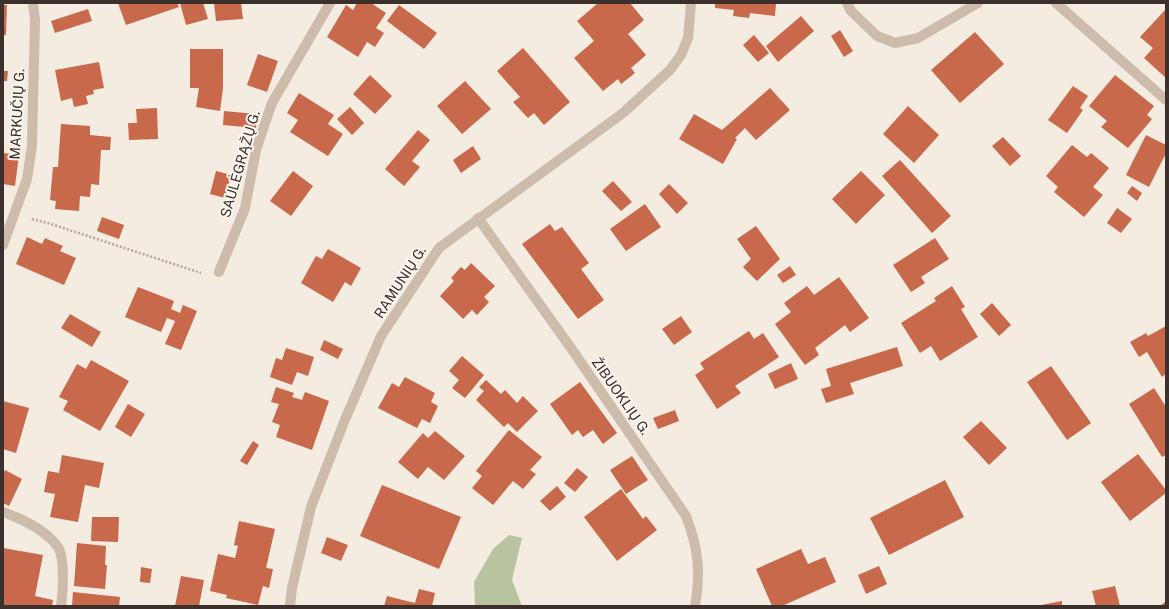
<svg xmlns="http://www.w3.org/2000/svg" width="1169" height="609" font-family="'Public Sans',sans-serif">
  <rect width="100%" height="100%" fill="#f4ebe1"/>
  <polygon fill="#b8c4a0" points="509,535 522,538 512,580 522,606 475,606 474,582 493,549"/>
  <g fill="#c8694b">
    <polygon points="118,3 177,3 179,7 126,25"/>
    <polygon points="180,3 203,3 208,19 186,25"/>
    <polygon points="214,3 241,3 243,19 216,21"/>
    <polygon points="357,3 371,3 386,13 376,28 384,33 375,47 367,42 358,57 327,37 346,5 353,10"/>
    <polygon points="598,3 630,3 644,20 628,34 646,55 631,68 635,73 621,84 618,79 603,91 574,58 594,41 577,21"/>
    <polygon points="715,3 776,3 775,16 750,13 749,18 733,16 734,10 715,8"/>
    <polygon points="3,5 7,5 6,35 3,35"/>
    <polygon points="399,5 437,33 424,49 387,21"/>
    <polygon points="88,9 92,21 55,33 51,21"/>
    <polygon points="1166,9 1166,78 1144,58 1153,48 1140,37"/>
    <polygon points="801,16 814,31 778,62 766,46"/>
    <polygon points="840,30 853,51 844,57 831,36"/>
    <polygon points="975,32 1004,64 960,103 931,70"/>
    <polygon points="754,35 769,53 758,62 743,45"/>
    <polygon points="523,48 570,102 544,125 534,113 528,118 513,102 520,97 497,71"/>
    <polygon points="190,49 223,49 223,88 220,111 196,107 199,88 190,88"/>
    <polygon points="258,54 278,61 267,92 247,85"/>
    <polygon points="99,62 104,88 93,90 94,94 86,96 88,104 74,107 72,98 61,101 55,70"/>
    <polygon points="3,71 8,71 7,81 3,81"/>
    <polygon points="370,75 392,96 375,114 353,94"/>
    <polygon points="1115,75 1154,106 1147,115 1152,119 1128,148 1101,127 1107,121 1089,106"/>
    <polygon points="465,81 491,109 462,134 437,106"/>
    <polygon points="1073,86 1088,96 1080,108 1083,110 1067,133 1048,120"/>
    <polygon points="770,88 790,110 756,140 745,128 735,138 737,139 723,164 679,139 694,114 722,130"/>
    <polygon points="299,93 334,115 328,124 343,134 328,156 290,132 298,120 287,113"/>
    <polygon points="908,106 939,135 914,163 883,134"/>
    <polygon points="350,107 364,123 352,135 337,119"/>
    <polygon points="157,108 158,139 129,140 128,123 137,123 136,109"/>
    <polygon points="224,111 257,114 256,128 223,125"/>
    <polygon points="61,124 90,126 90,135 111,137 110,150 101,150 99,185 91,184 90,197 80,196 79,211 55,209 56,201 50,200 53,167 58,167"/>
    <polygon points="418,130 430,140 412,161 420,167 404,186 385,169"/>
    <polygon points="1146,135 1166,145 1166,153 1149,187 1126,175"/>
    <polygon points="1003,137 1021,156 1010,166 992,146"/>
    <polygon points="1072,145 1087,157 1091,153 1109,168 1093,187 1103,195 1084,217 1054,192 1058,187 1046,176"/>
    <polygon points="473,146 481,159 461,173 453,160"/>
    <polygon points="3,153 19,155 15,186 3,184"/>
    <polygon points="900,160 951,216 932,233 882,176"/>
    <polygon points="216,171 231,175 225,198 210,194"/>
    <polygon points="293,171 313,186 291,216 270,201"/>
    <polygon points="861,171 885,195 856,224 832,199"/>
    <polygon points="613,181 632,202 621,211 602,191"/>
    <polygon points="669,184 688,203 677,214 659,194"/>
    <polygon points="1132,186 1142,193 1137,201 1127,193"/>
    <polygon points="645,204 661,227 626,251 610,229"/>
    <polygon points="1117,208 1132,219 1121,233 1107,223"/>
    <polygon points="102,217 124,225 119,239 97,231"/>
    <polygon points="550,224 555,231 562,227 589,263 581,269 604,300 578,319 522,244"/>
    <polygon points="756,226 780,259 757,281 743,267 751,259 737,239"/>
    <polygon points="27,237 42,244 45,238 63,246 60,251 76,258 64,285 16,264"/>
    <polygon points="935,238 949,259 921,277 925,283 911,292 893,265"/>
    <polygon points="328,249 361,268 351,286 345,282 333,302 301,283 316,256 322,259"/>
    <polygon points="471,263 495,286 484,297 489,302 477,315 472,310 463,319 440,296 454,281 451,278 461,267 465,270"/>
    <polygon points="790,266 796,275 783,283 777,275"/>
    <polygon points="839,277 869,318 850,332 845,325 815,348 819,355 805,365 775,324 791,312 784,303 807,286 814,295"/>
    <polygon points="952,286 965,307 961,309 978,337 940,361 931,346 920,353 901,323 936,301 934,298"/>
    <polygon points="138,287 174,301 171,309 180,313 183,305 197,311 181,350 165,344 175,321 167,318 161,332 125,317"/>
    <polygon points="992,303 1011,325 999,336 980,314"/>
    <polygon points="70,314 101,332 92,347 61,328"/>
    <polygon points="681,316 692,332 674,345 662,329"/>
    <polygon points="1166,326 1166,374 1162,377 1147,352 1139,357 1130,342 1146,333 1148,336"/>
    <polygon points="749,331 754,339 763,333 779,357 735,386 741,393 717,409 695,375 704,369 700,363"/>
    <polygon points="324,340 343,349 338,359 320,350"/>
    <polygon points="897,347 903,366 850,383 854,394 826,403 821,389 831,386 826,369"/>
    <polygon points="286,348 314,357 308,376 297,372 292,385 270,377 276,358 282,360"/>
    <polygon points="462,356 484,375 465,398 452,388 459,380 449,371"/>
    <polygon points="91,360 129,381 100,431 63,410 68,401 59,397 77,364 86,369"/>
    <polygon points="791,363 798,379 775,389 768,374"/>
    <polygon points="1051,366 1091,423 1067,440 1027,382"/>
    <polygon points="405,377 435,393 431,402 438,406 430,423 422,419 417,428 378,408 392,383 399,387"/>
    <polygon points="486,380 501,394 505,390 517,403 523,396 538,411 517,432 508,423 504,427 476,400 484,391 479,387"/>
    <polygon points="580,382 617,433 603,444 593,430 583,437 578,430 572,435 550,404"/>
    <polygon points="276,387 294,393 292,397 302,400 305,392 329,401 312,450 276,437 280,425 272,422 279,404 271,402"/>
    <polygon points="1154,388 1166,407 1166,455 1162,457 1129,404"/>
    <polygon points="3,401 29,408 16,453 3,449"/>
    <polygon points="128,404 145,414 131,437 115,427"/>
    <polygon points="675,410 679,421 658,429 653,418"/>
    <polygon points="981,421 1007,448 989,465 963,437"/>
    <polygon points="509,430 542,457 530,470 536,474 523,489 513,481 493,505 472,488 482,476 476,471"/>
    <polygon points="435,431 465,456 444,480 428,467 418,479 398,462 423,433 428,438"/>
    <polygon points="253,441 259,445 247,465 240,461"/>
    <polygon points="1138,454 1166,490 1166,493 1130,521 1101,482"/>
    <polygon points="62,455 104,463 99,488 85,485 78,522 50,517 55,494 44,492 48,471 59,473"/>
    <polygon points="632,456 648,480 626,494 610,470"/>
    <polygon points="577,468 588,477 575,492 564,483"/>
    <polygon points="5,470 22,479 9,506 3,503 3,474"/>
    <polygon points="945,480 964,517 889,555 870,518"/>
    <polygon points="382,485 461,517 439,569 360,536"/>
    <polygon points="557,486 566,497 550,511 540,501"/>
    <polygon points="621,489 643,519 646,516 657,530 617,561 584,517"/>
    <polygon points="92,517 119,517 118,542 91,541"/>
    <polygon points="239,521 275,529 266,568 273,569 269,588 263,586 258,605 226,598 227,595 210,591 218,554 235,558 238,546 234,545"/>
    <polygon points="327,537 348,545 341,561 321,553"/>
    <polygon points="77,543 106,546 105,565 107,565 105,589 74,586"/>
    <polygon points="3,548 43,555 35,596 53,600 52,606 3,605"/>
    <polygon points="801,549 808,564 825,557 836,582 782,606 772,606 756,569"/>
    <polygon points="879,566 887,584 866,594 858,575"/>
    <polygon points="141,567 152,569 150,583 140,582"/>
    <polygon points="181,576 204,580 199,606 175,606"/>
    <polygon points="1115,586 1120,606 1096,606 1092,591"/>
    <polygon points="419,589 435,593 432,606 384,606 387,596 415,603"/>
    <polygon points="73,592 120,597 119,606 72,606"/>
    <polygon points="1062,601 1062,606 1041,606 1041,605"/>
    <polygon points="1166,601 1166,606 1160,606"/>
  </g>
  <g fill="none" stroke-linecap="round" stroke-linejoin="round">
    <polyline stroke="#b9a596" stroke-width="2.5" stroke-dasharray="2 2" stroke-linecap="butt" points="32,219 51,224 201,273"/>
    <g stroke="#cdbbac" stroke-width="10">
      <polyline points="847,3 851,11 877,36 895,43 918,38 978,3"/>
      <polyline points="1056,3 1166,100"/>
      <path d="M478 218 571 348 686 516C698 547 701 572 695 606"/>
      <polyline points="3,245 27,179 32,146 35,20 33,3"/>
      <polyline points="219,272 245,208 256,150 272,103 330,3"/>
      <path d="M3 512C22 519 45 529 58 547 65 558 63 593 61 606"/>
      <polyline points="290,606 292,588 311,507 344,422 381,336 439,248 623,113 670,70 681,55 688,38 691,3"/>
    </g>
  </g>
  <g text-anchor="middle" stroke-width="4" stroke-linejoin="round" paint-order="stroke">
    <g font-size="14" fill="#3b302b" stroke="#fbf5ee">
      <text transform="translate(17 114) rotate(-87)" y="5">MARKUČIŲ G.</text>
      <text transform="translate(240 164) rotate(-74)" y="5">SAULĖGRĄŽŲ G.</text>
      <text transform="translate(400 282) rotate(-57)" y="5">RAMUNIŲ G.</text>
      <text transform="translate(621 396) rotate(55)" y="5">ŽIBUOKLIŲ G.</text>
    </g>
  </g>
  <rect width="1169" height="609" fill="none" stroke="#3b302b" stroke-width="8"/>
</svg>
